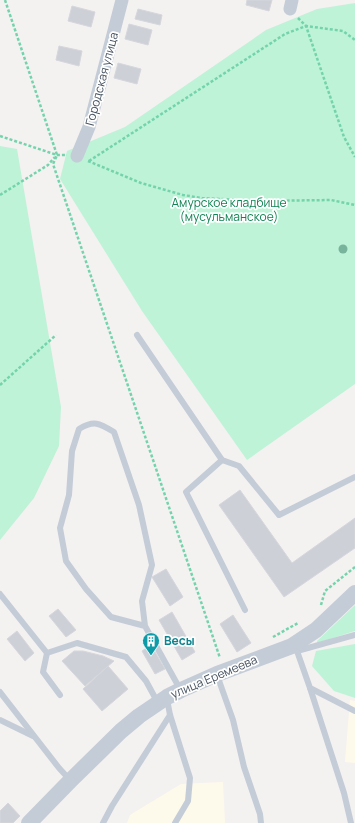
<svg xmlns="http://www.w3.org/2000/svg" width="355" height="823" font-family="Manrope,sans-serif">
  <rect width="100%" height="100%" fill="#f4f1f1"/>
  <g fill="#fefaeb">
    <polygon points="350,700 355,701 355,763 345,762"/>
    <polygon points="223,782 225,823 127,823 130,815 181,784"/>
  </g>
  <g fill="#bef3d7">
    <polygon points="355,3 355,384 247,460 142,311 60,179 67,151 125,127 266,30 317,9"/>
    <polygon points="0,146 17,149 61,407 59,446 34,498 0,540"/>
    <polygon points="355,605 355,631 317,643 317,641"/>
    <polygon points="355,644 355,698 334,691 312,666 316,651"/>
  </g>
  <g fill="#cdd0d6" stroke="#d5d7dd">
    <polygon points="247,0 272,0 269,11 246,5"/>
    <polygon points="72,6 95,12 91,27 68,21"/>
    <polygon points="138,9 162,15 160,25 135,19"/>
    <polygon points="129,24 152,30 148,45 125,39"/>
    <polygon points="59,46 82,51 79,66 56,60"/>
    <polygon points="118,63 141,69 137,84 114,78"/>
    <polygon points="240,490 292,563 355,518 355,548 284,597 219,505"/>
    <polygon points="166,569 183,597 170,606 152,577"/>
    <polygon points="58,609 76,630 66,637 49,616"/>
    <polygon points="172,612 195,652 182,660 159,620"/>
    <polygon points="233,615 251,643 237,652 220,624"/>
    <polygon points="17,631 34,653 25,661 7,639"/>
    <polygon points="151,645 165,669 155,674 142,651"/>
    <polygon points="74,651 83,651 103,656 114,661 85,686 62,661"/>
    <polygon points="108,666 128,689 102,711 83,689"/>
    <polygon points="8,803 20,816 13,823 0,823 0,811"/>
  </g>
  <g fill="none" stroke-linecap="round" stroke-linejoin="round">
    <g stroke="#73d4ac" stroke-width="2.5" stroke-dasharray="3 2" stroke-linecap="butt">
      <polyline points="5,0 57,155 53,164 220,658"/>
      <polyline points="298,18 306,26 344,137 355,157"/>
      <polyline points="0,136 57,155 67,155"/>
      <polyline points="88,161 141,183 183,195 202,198 260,201 331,200 355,205"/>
      <polyline points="89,161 285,34 306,26 343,31 355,40"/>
      <polyline points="0,195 48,165 55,157"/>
      <polyline points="0,385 56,335"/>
      <polyline points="321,605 325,591 355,567"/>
      <polyline points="273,637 298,623"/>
    </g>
    <g stroke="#c4ccd7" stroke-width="6">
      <polyline points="137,335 222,460 239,466 279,515 355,477"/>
      <polyline points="222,460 186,492 245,610"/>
      <polyline points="0,594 47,653 77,643 126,657 146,681 158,703"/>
      <path d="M145 626 111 617 86 589 66 561 60 528 69 495 72 451 79 429C94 420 99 423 114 432L139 505 152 565 142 601 145 626 180 689"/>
      <polyline points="294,649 297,651 355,635"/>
      <polyline points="297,651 310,688 355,711"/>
      <polyline points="47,653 43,672 60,695"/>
      <polyline points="217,675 233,720 244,767 260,814 261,823"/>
      <polyline points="310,688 344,793 351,823"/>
      <polyline points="0,692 59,768 70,780"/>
      <polyline points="167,699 170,715 190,778 188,801 175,823"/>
      <polyline points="0,720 33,736"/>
      <polyline points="103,823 112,806 170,715"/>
    </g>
    <g stroke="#c4ccd7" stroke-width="13">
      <polyline points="290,9 292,0"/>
      <polyline points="77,156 89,127 122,0"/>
    </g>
    <polyline stroke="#c4ccd7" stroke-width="16" points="29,823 71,780 121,731 139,716 167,697 181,690 217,674 292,646 316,630 355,593"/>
  </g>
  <circle fill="#77b49b" cx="343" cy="249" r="4.5"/>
  <defs>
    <g id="building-pin" transform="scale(0.9)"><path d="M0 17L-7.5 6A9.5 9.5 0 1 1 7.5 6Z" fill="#0f9aa8" stroke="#fff"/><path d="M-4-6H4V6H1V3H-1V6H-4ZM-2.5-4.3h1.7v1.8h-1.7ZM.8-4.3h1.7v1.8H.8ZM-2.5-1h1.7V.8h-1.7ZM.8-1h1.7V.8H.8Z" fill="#fff"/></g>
  </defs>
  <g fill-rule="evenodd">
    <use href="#building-pin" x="151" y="641"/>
  </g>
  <g text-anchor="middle" stroke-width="3.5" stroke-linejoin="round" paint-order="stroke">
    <g font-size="12" fill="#475260" stroke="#fff">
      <text transform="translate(102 79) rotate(-75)" y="4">Городская улица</text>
      <text transform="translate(214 677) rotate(-23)" y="4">улица Еремеева</text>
    </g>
    <g font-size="12" fill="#118354" stroke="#fff">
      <text x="229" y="207">Амурское кладбище<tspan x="229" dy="14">(мусульманское)</tspan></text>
    </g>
    <g font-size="12" font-weight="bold" fill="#0d838f" stroke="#fff" text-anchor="start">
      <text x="164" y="645">Весы</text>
    </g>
  </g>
</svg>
